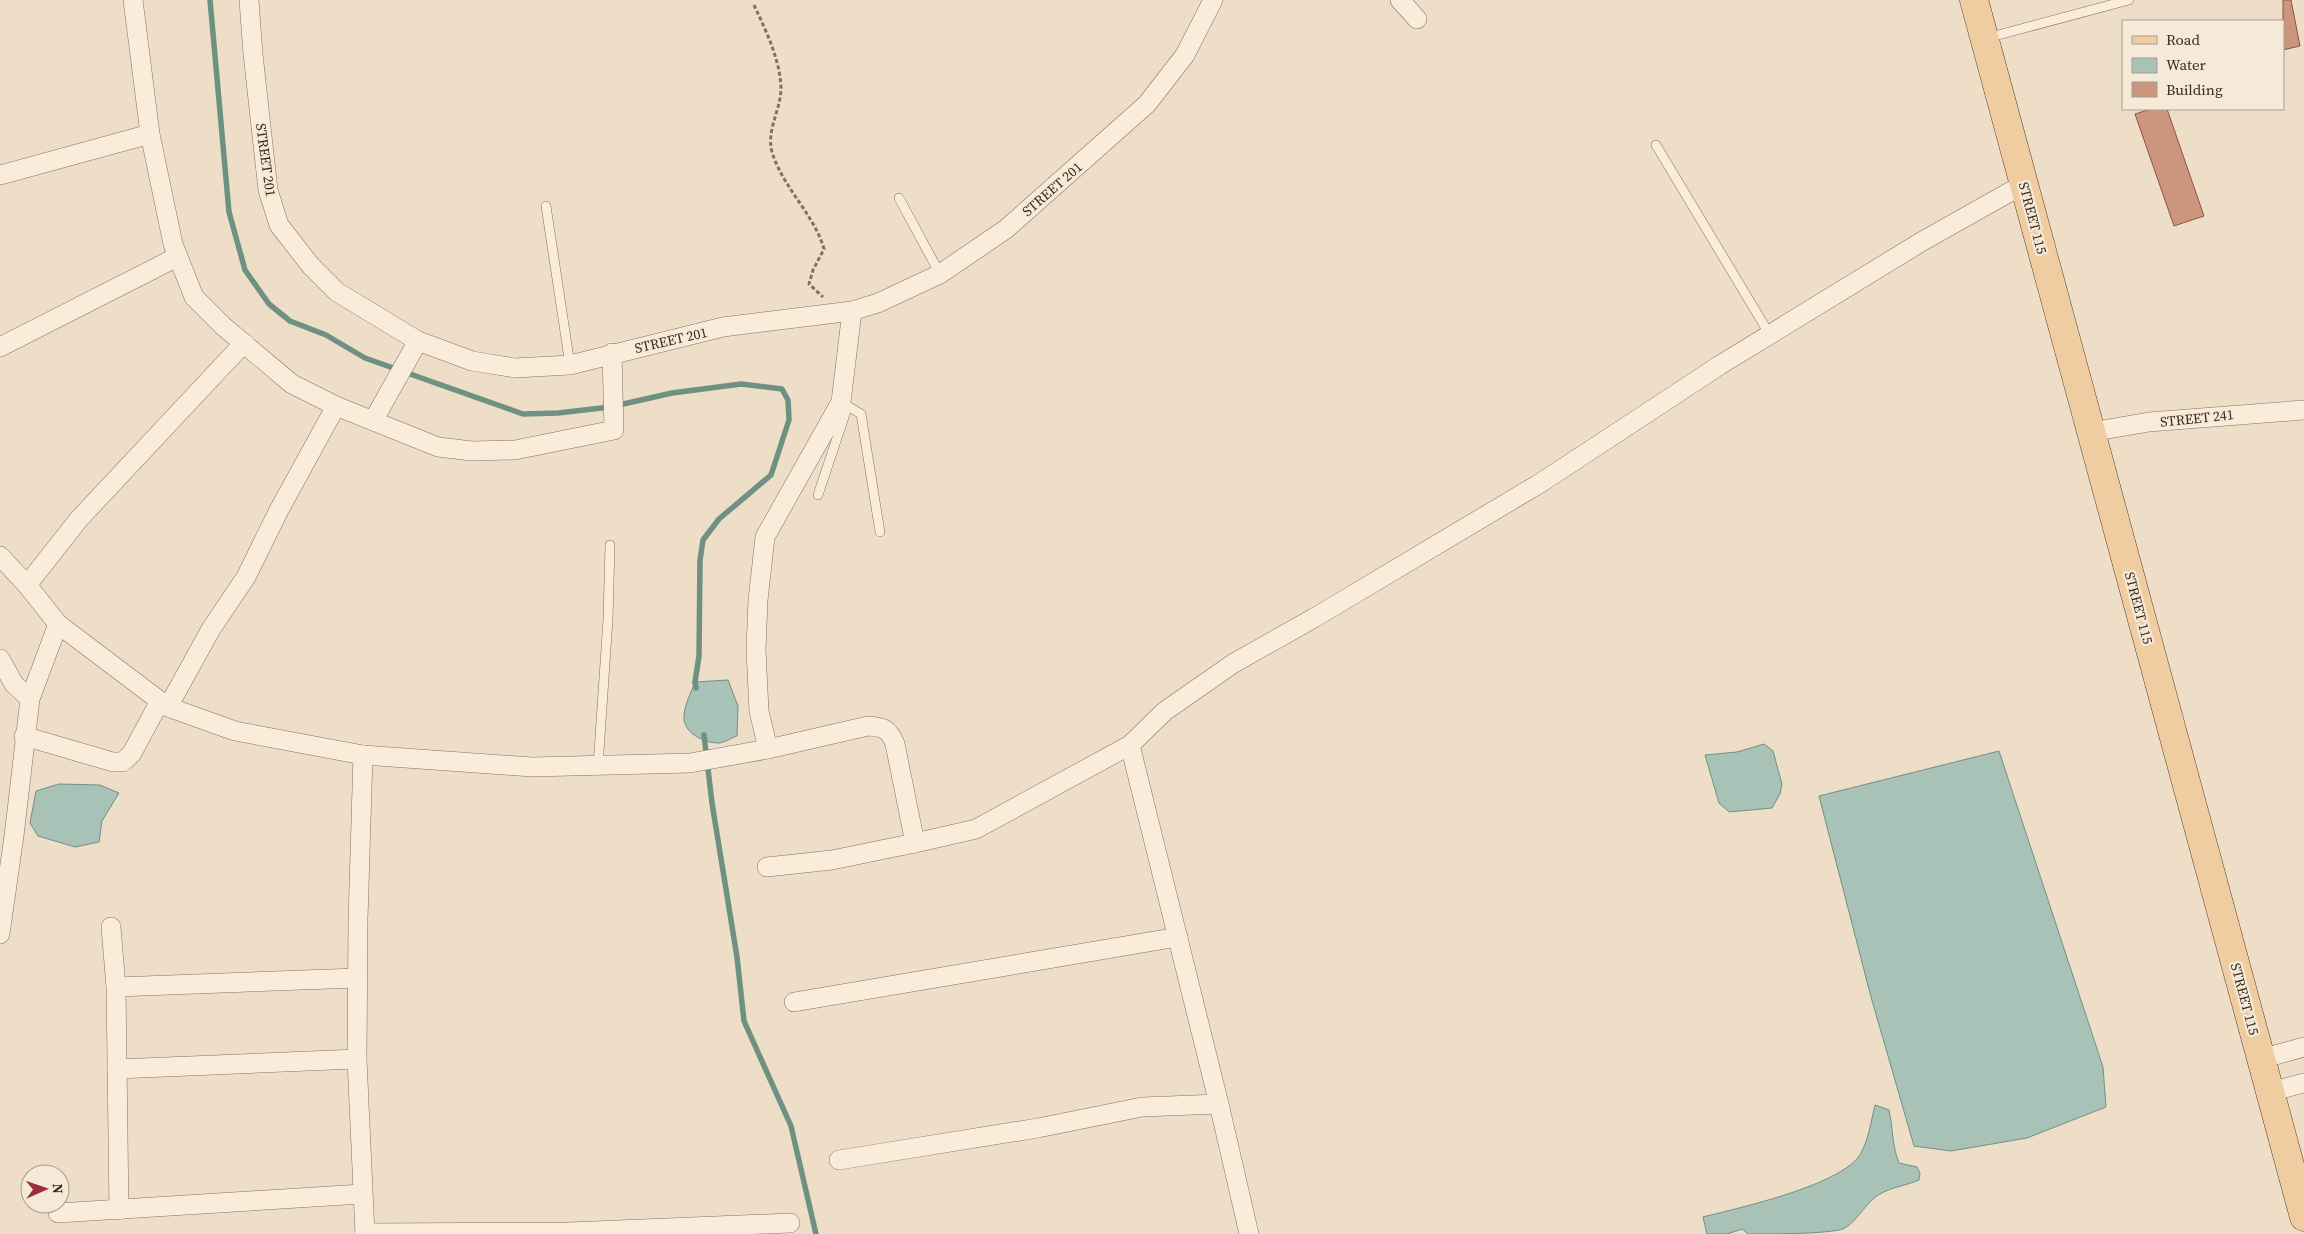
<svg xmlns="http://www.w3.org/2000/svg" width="2304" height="1234" font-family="'Source Serif 4',serif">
  <rect width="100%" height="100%" fill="#eedec8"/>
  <g fill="#a9c2b7" stroke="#6f9184">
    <path d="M728 680 738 706 737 736C731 738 724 743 718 743 705 743 686 734 684 720 683 707 691 693 695 682Z"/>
    <polygon points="1764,744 1773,751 1782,784 1780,794 1772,808 1729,812 1719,803 1705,755 1737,752"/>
    <polygon points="1999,751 2103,1067 2106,1107 2027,1138 1951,1151 1914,1146 1871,997 1819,796"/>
    <polygon points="59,784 100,785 119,793 102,821 99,842 75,847 38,836 30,823 36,791"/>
    <path d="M1875 1105 1889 1110C1893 1128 1892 1146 1899 1163L1917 1167 1920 1173 1919 1180C1903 1187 1887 1187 1873 1199 1863 1208 1855 1223 1843 1229 1827 1234 1769 1234 1748 1234L1742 1229 1727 1234H1707L1703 1217C1738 1208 1844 1185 1861 1153 1869 1138 1871 1121 1875 1105Z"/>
  </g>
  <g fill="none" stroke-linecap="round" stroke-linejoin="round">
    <g stroke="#6f9184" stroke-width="5.5">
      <polyline points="210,0 229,212 245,270 269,304 290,321 326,335 365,358 523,414 558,413 610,407 672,393 741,384 782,389 788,400 789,420 771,475 719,519 703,540 700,560 699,656 695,682 696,688"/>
      <polyline points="704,735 712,803 737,957 744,1021 791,1126 816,1234"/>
    </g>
  </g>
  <g fill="#cc957e" stroke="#895643">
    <polygon points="2283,0 2291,0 2300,46 2283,50"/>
    <polygon points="2151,109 2167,109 2204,216 2174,226 2135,114"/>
  </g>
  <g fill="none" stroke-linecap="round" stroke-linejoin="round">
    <g stroke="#8a6f5d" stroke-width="10">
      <g id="lane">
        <polyline points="1987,38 2129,0"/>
        <polyline points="1656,145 1770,335"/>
        <polyline points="899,198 940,274"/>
        <polyline points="546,206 570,365"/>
        <polyline points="841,402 861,414 880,532"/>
        <polyline points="818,495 847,408"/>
        <polyline points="598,766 608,619 610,545"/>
      </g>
    </g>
    <g stroke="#8a6f5d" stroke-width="20">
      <g id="street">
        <polyline points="133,0 150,134 173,244 194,297 223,326 292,384 336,406 438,447 472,451 515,450 614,430 612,353"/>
        <polyline points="249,0 253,54 268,190 279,225 311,266 337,292 418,341 472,361 515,368 570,365 723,327 852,311 878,303 940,274 1006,229 1147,104 1185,55 1213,0"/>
        <polyline points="1400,0 1417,19"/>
        <polyline points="0,175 150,134"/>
        <polyline points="0,347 177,257"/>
        <polyline points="373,421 418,341"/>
        <polyline points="2091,432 2149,422 2304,410"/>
        <path d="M0 556 27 585 58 624 168 707 235 731 363 755 532 767 690 763 768 749 868 726C884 727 889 729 895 744L915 843 976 829 1130 745"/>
        <polyline points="27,585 79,519 244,343"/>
        <polyline points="0,659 14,684 30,699"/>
        <polyline points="168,707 211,629 246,577 279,510 336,406"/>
        <polyline points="24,736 113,762 123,762 132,753 160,701"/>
        <polyline points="768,749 759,711 756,650 758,600 765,537 841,402 852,311"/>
        <polyline points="363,755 358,920 357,1059 365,1234"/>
        <polyline points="767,867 832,860 915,843"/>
        <polyline points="111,927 116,987"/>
        <polyline points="0,934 14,836 30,699 58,624"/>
        <polyline points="794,1002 1178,937"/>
        <polyline points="2261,1059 2304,1047"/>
        <polyline points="117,1069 357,1059"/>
        <polyline points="2270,1092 2304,1083"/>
        <polyline points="839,1160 1038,1128 1142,1107 1219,1104"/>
        <polyline points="119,1210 116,987 357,978"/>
        <polyline points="58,1213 362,1194"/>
        <polyline points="365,1233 569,1232 790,1223"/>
        <polyline points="1249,1234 1219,1104 1130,745 1165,711 1234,663 1314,618 1542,482 1720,365 1921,242 2024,184"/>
      </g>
    </g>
    <g stroke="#583e31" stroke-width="29">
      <polyline id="primary" points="1974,0 2304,1217"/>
    </g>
    <path stroke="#8a6f5d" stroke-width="3" stroke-dasharray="4 2.5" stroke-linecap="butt" d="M754 5C766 31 780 59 781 88 781 110 766 130 772 152 783 188 814 214 824 249L813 270 809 284 823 297"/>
    <use href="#lane" stroke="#f9ecdb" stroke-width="9"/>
    <use href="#street" stroke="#f9ecdb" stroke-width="19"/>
    <use href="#primary" stroke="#f0cda1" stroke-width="28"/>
  </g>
  <g text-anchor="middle" stroke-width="4.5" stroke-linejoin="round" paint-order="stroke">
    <g font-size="14" fill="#3a2a20" stroke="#f5e9d7">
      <text transform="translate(266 160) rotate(82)" y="5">STREET 201</text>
      <text transform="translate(1052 189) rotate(-41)" y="5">STREET 201</text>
      <text transform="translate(2033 218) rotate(75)" y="5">STREET 115</text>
      <text transform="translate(671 340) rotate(-13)" y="5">STREET 201</text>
      <text transform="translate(2197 418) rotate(-6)" y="5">STREET 241</text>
      <text transform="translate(2139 608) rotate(75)" y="5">STREET 115</text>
      <text transform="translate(2245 999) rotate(75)" y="5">STREET 115</text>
    </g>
  </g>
  <rect x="2122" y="20" width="162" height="90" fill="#f5e9d7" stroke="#aa9d8e"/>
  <rect x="2132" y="36" width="25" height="8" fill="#f0cda1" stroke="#aa9d8e"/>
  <text x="2166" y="45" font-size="15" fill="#3a2a20">Road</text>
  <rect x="2132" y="58" width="25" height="15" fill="#a9c2b7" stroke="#aa9d8e"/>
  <text x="2166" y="70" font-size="15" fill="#3a2a20">Water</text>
  <rect x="2132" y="82" width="25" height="15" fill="#cc957e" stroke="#aa9d8e"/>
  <text x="2166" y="95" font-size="15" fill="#3a2a20">Building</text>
  <g transform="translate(45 1189) rotate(88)"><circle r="24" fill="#f5e9d7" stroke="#aa9d8e"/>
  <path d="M0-4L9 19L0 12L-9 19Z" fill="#982d3b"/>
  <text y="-8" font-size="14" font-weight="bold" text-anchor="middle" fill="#3a2a20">N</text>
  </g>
</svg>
